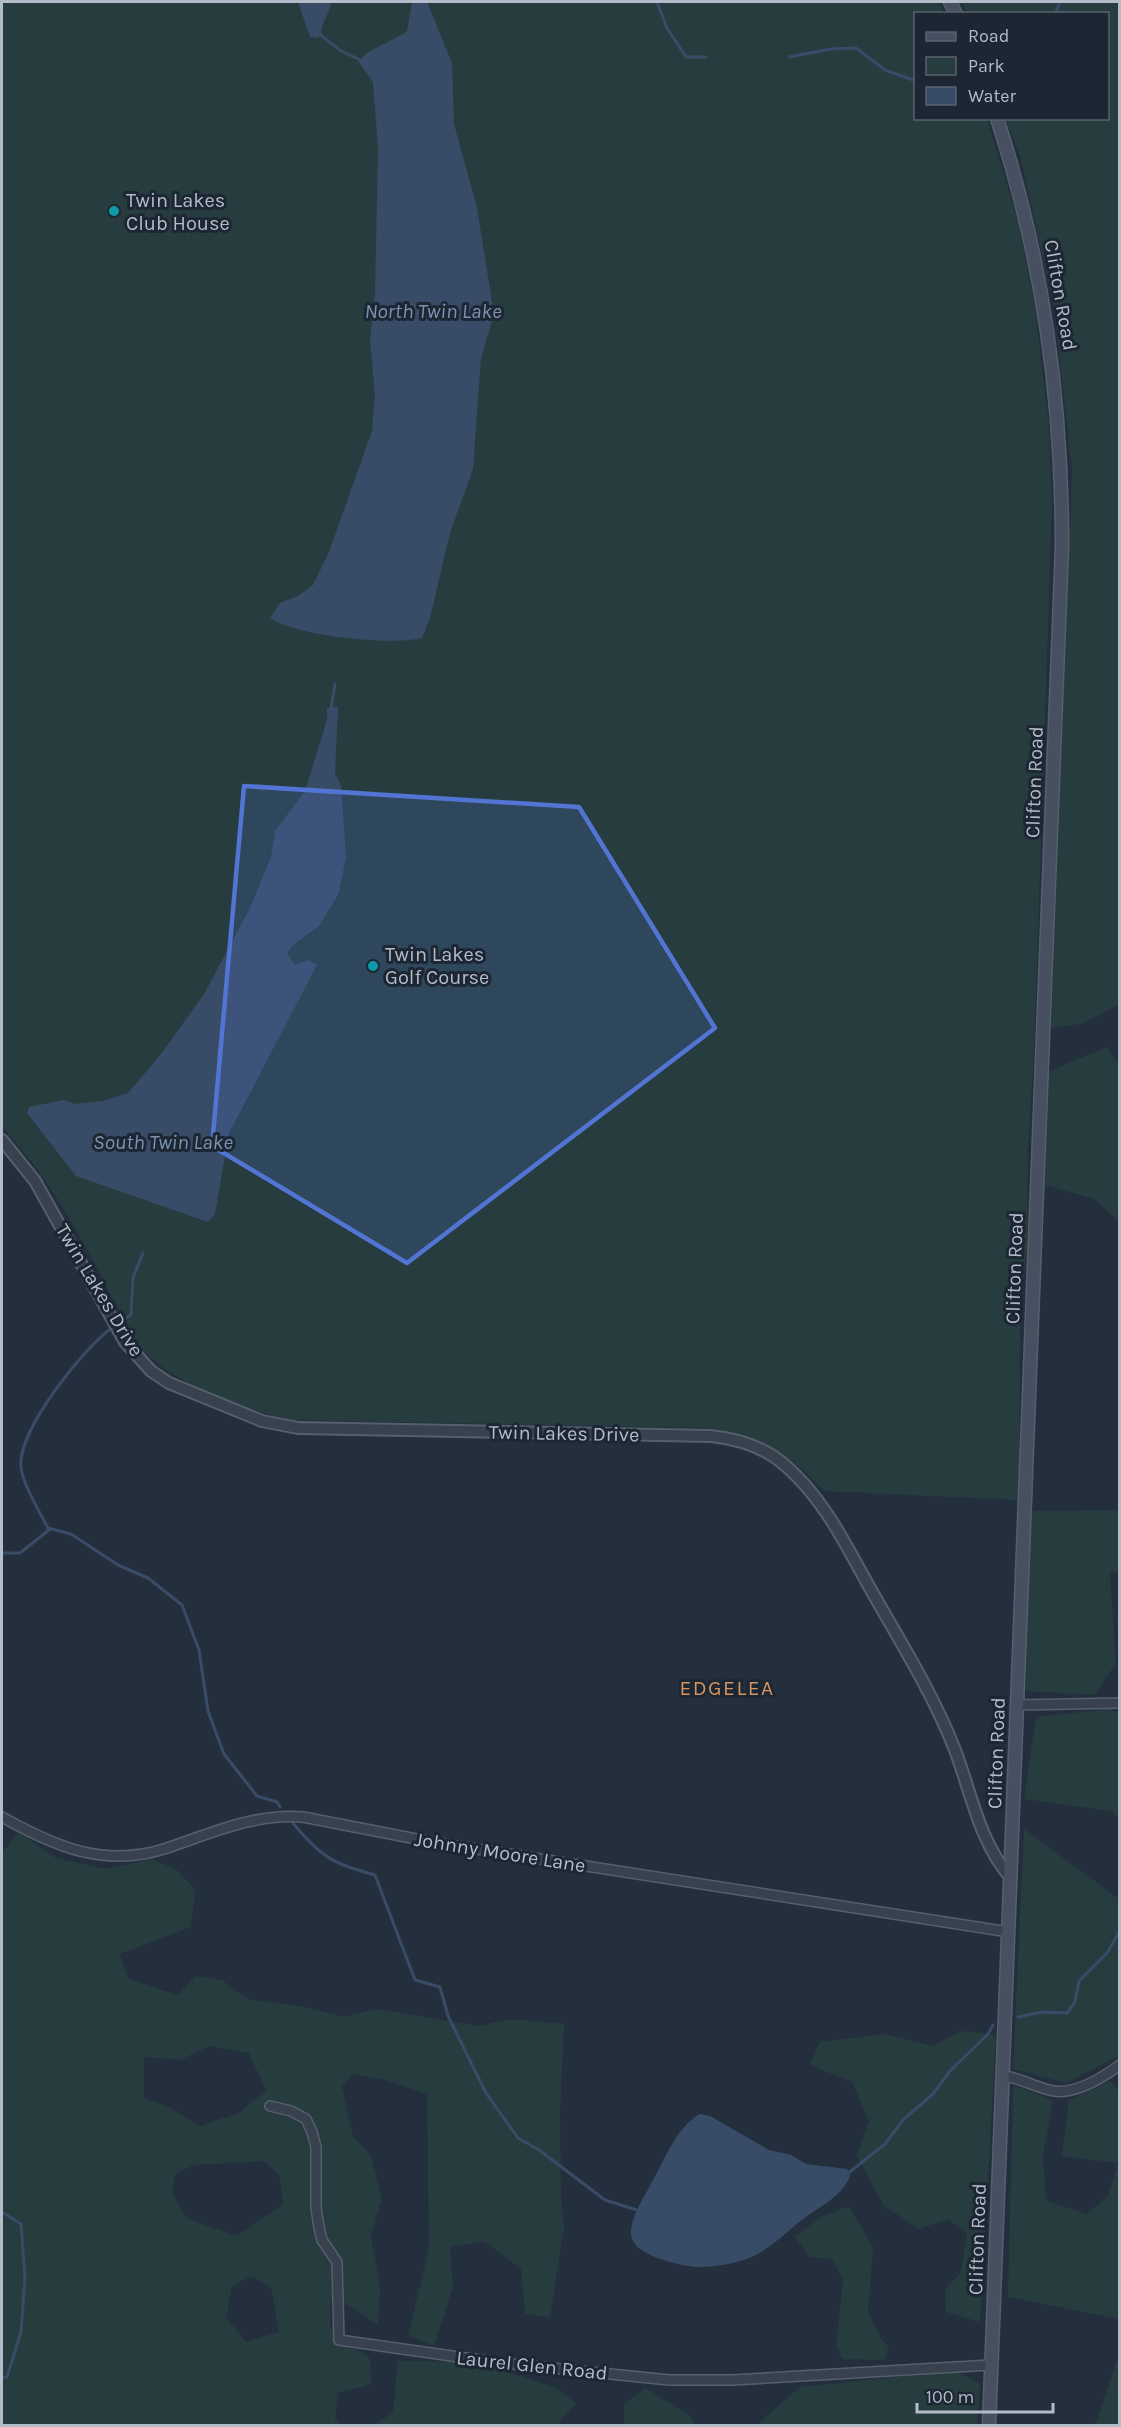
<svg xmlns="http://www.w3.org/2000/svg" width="1121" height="2427" font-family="Karla,sans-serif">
  <rect width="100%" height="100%" fill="#242f3e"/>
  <g fill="#263c3f" fill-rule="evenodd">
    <path d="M2 2H939L944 13 916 14V118L987 119 1019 224 1035 308 1049 426 1052 504 1034 1053 1028 1149 1027 1250 1020 1309 1019 1500 824 1491C793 1455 756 1436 710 1428L292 1420C244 1410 166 1382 136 1342 96 1269 61 1188 2 1128Z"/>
    <polygon points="962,2 1119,2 1119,1005 1081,1024 1051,1028 1072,471 1054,307 1020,156 1006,119 1108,118 1108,14 967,13"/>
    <polygon points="1106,1047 1119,1064 1119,1222 1095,1199 1045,1185 1048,1072"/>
    <polygon points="1119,1510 1119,1572 1110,1573 1116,1663 1094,1695 1026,1691 1029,1511"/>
    <polygon points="1108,1709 1119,1712 1119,1818 1110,1811 1024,1799 1036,1717"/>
    <polygon points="1024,1829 1119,1899 1119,2056 1066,2083 1013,2069"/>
    <path d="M19 1833 56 1858 106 1869 152 1859 177 1870 195 1890 191 1927 120 1954 128 1979 178 1995 195 1976 222 1980 249 2000 295 2005 344 2017 376 2009 479 2026 509 2019 564 2024 560 2113 561 2196 564 2227 550 2317 525 2314 521 2269 484 2241 450 2247 453 2287 434 2346 408 2335 429 2249 427 2094 386 2080 353 2074 342 2086 353 2137 371 2155 382 2199 371 2236 380 2287 378 2325 352 2307 331 2301 330 2327 370 2359 371 2384 338 2393 335 2419 340 2425H2V1852ZM209 2046 249 2053 266 2090 239 2113 200 2126 167 2106 144 2098V2057L180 2060ZM263 2161 279 2174 283 2204 237 2236 188 2219 172 2194 175 2174 194 2165ZM251 2276 271 2287 279 2332 246 2342 226 2317 232 2286Z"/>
    <polygon points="961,2031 996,2035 980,2322 946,2312 945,2290 961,2272 967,2233 948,2219 919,2229 883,2205 857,2155 869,2121 852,2082 810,2065 820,2042 884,2034 932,2046"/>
    <polygon points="1111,2081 1120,2091 1120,2425 1095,2426 1119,2354 1118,2319 1008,2297 1013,2085 1053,2100 1043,2156 1046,2201 1087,2214 1108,2196 1118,2163 1062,2156 1069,2100"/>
    <polygon points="849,2206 873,2248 868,2312 880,2337 889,2348 884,2360 843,2359 836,2346 843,2280 832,2259 810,2257 795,2237 821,2217"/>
    <polygon points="398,2361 477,2362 554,2387 576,2403 557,2425 373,2426 393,2412"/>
    <polygon points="956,2371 980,2383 977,2425 760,2426 760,2422 800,2387"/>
    <polygon points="645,2388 690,2416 695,2425 624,2425 624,2404"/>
  </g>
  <g fill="#394c67">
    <path d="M298 2H331C330 14 321 21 321 35L318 38 310 37Z"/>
    <path d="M412 2H427L452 63 454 124 477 208 494 314 481 358 473 469 450 533 430 618 422 638C391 646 296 636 270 618L280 603 298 596 313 585 329 552 372 431 375 395 370 340 375 295 378 148 373 82 358 61 370 51 407 32Z"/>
    <polygon points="338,707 335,773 341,786 346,857 339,893 319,926 294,944 287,953 295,965 308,960 317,965 229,1133 215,1214 208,1222 76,1176 27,1113 29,1107 64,1100 75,1104 103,1101 128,1093 161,1054 204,994 250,908 271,857 275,831 305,791 327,720 327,708"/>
    <path d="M700 2114 710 2116 769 2150 791 2155 806 2164 847 2169 850 2176C843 2195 823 2205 807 2216 790 2228 775 2245 756 2255 741 2263 716 2267 698 2267 681 2266 633 2256 631 2235 630 2217 645 2196 653 2180 665 2159 677 2126 700 2114Z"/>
  </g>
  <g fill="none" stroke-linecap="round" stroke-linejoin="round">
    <g stroke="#394c67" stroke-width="3">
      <polyline points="657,2 667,28 686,57 706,57"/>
      <polyline points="1055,14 1060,2"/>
      <polyline points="318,33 341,51 363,61"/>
      <polyline points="789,57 831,49 856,48 885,70 916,81"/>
      <polyline points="331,709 335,684"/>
      <polyline points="118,1323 131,1315 133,1278 143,1253"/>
      <polyline points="48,1528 71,1534 118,1565 148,1578 182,1605 199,1650 208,1711 224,1754 257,1796 277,1802 280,1807"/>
      <path d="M2 1553H20L49 1530C41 1514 22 1483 21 1467 17 1431 84 1347 113 1327"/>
      <path d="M293 1823C321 1857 333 1864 375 1875L415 1980 440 1987 448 2016 486 2093 518 2138 539 2150 605 2200 640 2211"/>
      <polyline points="1018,2017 1042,2012 1067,2013 1075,2002 1079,1981 1107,1953 1120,1931"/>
      <polyline points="847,2174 885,2144 904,2119 933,2094 950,2071 988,2034 993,2025"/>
      <polyline points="2,2212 21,2224 25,2277 21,2332 7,2377 2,2377"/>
    </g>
    <g stroke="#565f6c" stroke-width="12">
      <g id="minor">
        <polyline points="1018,1705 1120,1703"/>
        <path d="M2 1817C54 1846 103 1868 164 1849 210 1834 254 1813 303 1817L432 1842 1009 1932"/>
        <path d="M1004 2076C1020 2078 1033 2086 1049 2090 1072 2097 1102 2078 1120 2065"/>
        <polyline points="270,2106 291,2111 306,2119 312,2132 316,2147 316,2208 319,2227 322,2240 337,2262 339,2340 494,2362 669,2380 732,2380 991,2365"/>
      </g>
    </g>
    <g stroke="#565f6c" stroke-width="14">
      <path id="tertiary" d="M2 1140 35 1181 125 1342 151 1371 169 1383 262 1421 298 1428 711 1436C739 1439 765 1447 786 1466 827 1502 848 1550 875 1597 903 1646 934 1696 955 1750 971 1792 980 1844 1011 1878"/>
    </g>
    <g stroke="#565f6c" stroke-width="15">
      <g id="secondary">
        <polyline points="950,2 956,14"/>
        <path d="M989 2426 1062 546C1062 397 1043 261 997 118"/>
      </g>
    </g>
    <use href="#minor" stroke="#38414e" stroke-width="9"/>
    <use href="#tertiary" stroke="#38414e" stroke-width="10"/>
    <use href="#secondary" stroke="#465061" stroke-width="12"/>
  </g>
  <path fill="#5274d3" fill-opacity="0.2" stroke="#5274d3" stroke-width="4.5" stroke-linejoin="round" d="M244 786 579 807 715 1028 407 1263 212 1146Z"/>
  <g fill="#0f9aa8" stroke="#1d2633" stroke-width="2">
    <circle cx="114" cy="211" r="6"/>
    <circle cx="373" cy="966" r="6"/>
  </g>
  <g text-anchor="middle" stroke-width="6" stroke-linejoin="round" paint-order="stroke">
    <g font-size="20" fill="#b4bcc9" stroke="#1d2633" text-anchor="start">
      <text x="126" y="207">Twin Lakes<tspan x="126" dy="23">Club House</tspan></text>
      <text x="385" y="961">Twin Lakes<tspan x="385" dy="23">Golf Course</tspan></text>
    </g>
    <g font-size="20" fill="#b4bcc9" stroke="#1d2633">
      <text transform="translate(1061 295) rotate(80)" y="7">Clifton Road</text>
      <text transform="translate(1034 782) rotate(-88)" y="7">Clifton Road</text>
      <text transform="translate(1014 1268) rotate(-88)" y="7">Clifton Road</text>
      <text transform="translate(100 1290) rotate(59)" y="7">Twin Lakes Drive</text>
      <text transform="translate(564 1433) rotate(1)" y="7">Twin Lakes Drive</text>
      <text transform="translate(996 1753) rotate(-88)" y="7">Clifton Road</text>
      <text transform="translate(500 1852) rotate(9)" y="7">Johnny Moore Lane</text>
      <text transform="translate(977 2239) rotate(-88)" y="7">Clifton Road</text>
      <text transform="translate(532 2365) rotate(6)" y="7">Laurel Glen Road</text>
    </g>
    <g font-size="21" font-style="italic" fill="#7c92b1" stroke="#1d2633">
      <text x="433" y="318">North Twin Lake</text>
      <text x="163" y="1149">South Twin Lake</text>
    </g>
    <g font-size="21" letter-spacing="1.5" fill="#d59563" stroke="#1d2633">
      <text x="727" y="1695">EDGELEA</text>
    </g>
  </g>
  <rect width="1121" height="2427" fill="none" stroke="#b4bcc9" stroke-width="6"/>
  <rect x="914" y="12" width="195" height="108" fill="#1d2633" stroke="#59626f" stroke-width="1.5"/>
  <rect x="926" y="32" width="30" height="9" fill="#465061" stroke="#59626f" stroke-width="1.5"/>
  <text x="968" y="42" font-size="18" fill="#b4bcc9">Road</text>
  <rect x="926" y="57" width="30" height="18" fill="#263c3f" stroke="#59626f" stroke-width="1.5"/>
  <text x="968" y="72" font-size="18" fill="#b4bcc9">Park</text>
  <rect x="926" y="87" width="30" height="18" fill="#394c67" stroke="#59626f" stroke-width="1.5"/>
  <text x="968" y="102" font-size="18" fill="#b4bcc9">Water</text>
  <path d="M917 2403v9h136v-9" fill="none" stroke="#b4bcc9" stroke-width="3"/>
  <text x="926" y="2403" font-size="18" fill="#b4bcc9" stroke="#1d2633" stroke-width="4.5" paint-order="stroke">100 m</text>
</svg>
